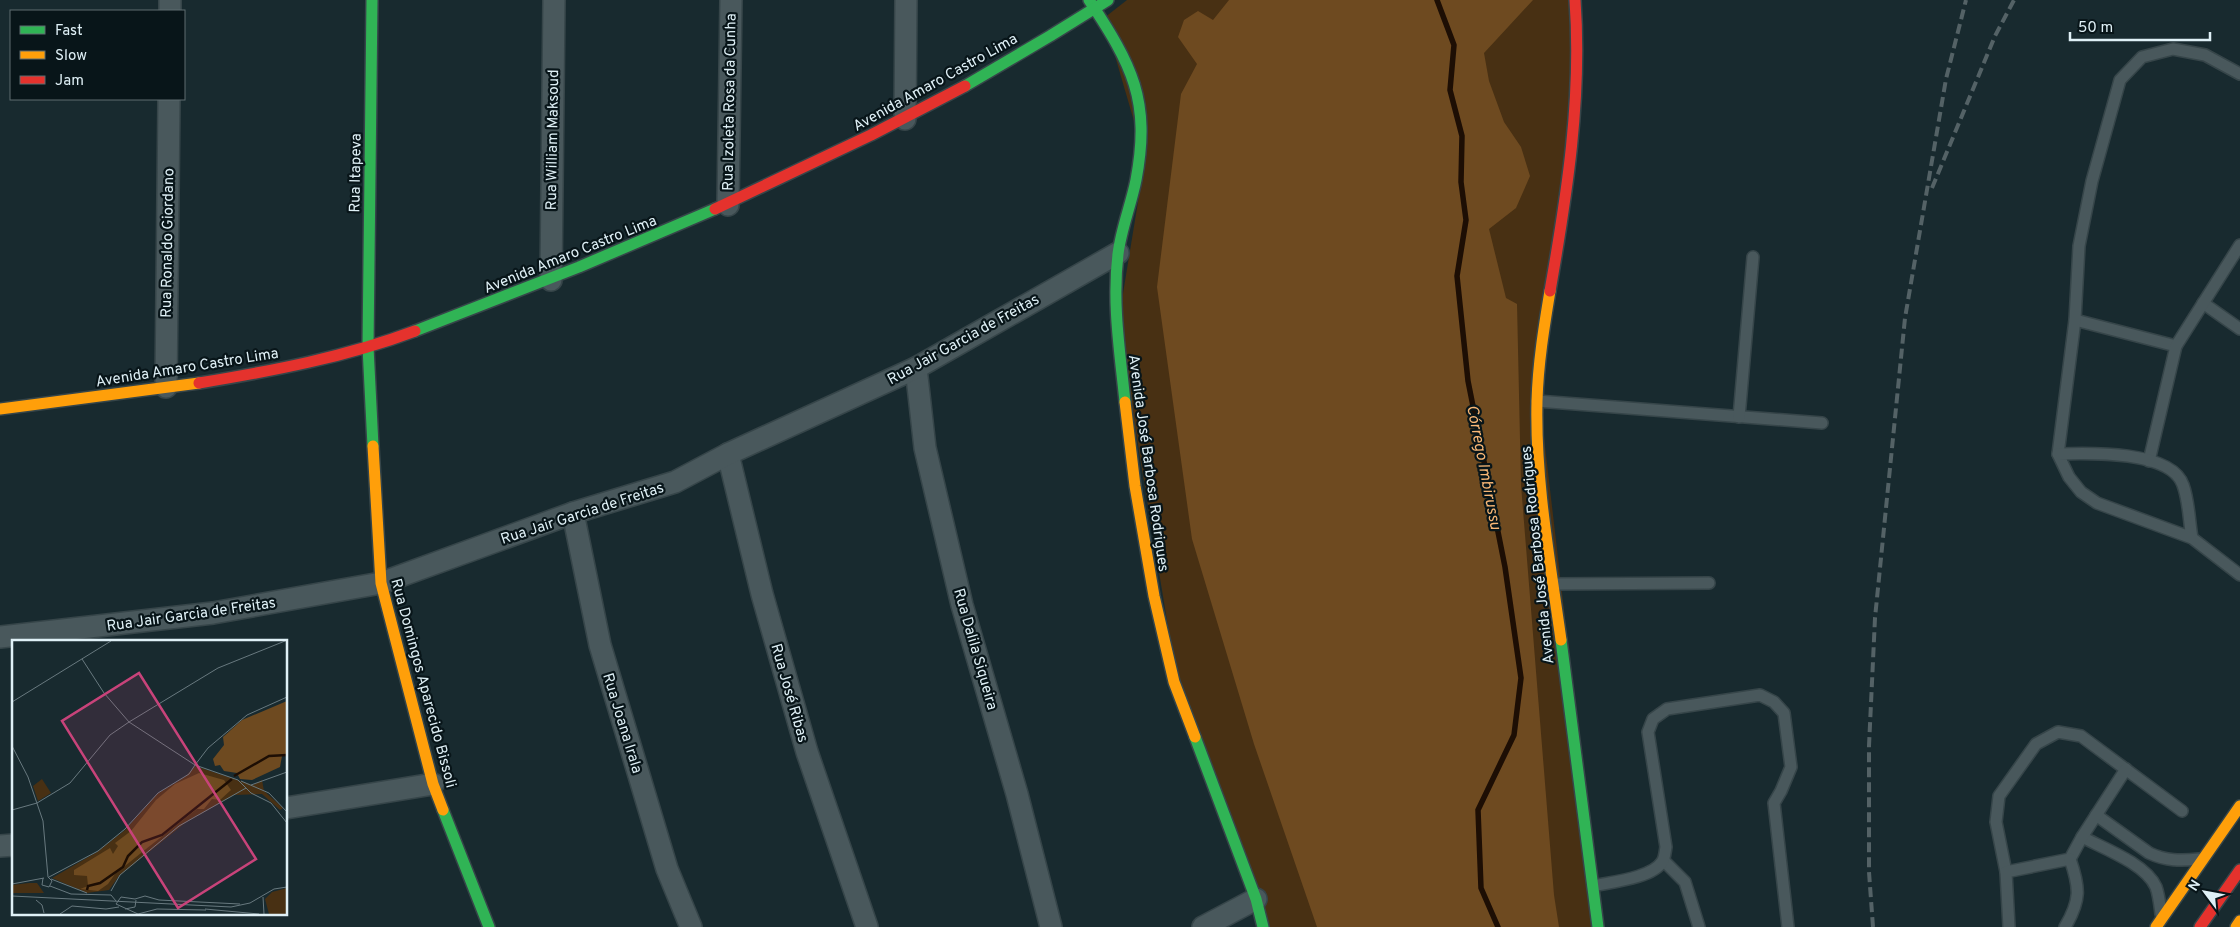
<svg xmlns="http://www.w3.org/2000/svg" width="2240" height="927" font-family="Overpass,sans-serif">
  <rect width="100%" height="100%" fill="#182a2f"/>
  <polygon fill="#483013" points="1127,0 1579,0 1541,412 1601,927 1264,927 1179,693 1118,324 1145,159 1104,18"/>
  <polygon fill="#6e4a20" points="1229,0 1533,0 1484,53 1489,81 1504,122 1521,147 1530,176 1516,208 1489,229 1506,298 1517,304 1521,485 1554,895 1559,927 1317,927 1254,744 1192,539 1157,287 1181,94 1197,64 1178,37 1184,20 1198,11 1213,20"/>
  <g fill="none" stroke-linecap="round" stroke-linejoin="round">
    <polyline stroke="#1d0e04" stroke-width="5.5" points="1437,0 1454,45 1450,90 1462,136 1461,182 1466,220 1457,276 1468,381 1505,567 1521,678 1514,735 1478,810 1481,888 1498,927"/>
    <g stroke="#364549" stroke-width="14">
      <g id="lane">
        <polyline points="2203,303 2240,329"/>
        <polyline points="2075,320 2176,346"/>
        <polyline points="1537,401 1822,423"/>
        <polyline points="1739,417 1753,257"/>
        <polyline points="2058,454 2075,320 2079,246 2092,181 2120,80 2142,57 2173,49 2205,55 2240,74"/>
        <polyline points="2149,461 2176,346 2240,245"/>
        <path d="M2192 538C2189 521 2189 501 2183 485 2171 450 2088 453 2058 454L2069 477 2081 492 2097 503 2192 538 2240 575"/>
        <polyline points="1553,584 1709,583"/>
        <path d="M2096 815 2149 853C2166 861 2181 861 2199 859"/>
        <path d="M2082 837C2103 848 2146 864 2156 887 2159 895 2160 906 2161 914"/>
        <polyline points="1664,861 1685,882 1699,927"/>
        <polyline points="2006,872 1996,822 1999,796 2036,744 2058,732 2081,736 2182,811"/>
        <path d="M1593 886C1611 882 1652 878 1662 862 1665 858 1665 852 1666 847L1648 732 1653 719 1667 709 1760 695 1774 702 1784 713 1791 767 1781 791 1774 803 1788 927"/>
        <polyline points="2009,927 2006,872 2070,859 2082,837 2126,769"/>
        <path d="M2065 927C2081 900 2080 888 2070 859"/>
      </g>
    </g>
    <g stroke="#364549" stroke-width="24">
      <g id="street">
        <polyline points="170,11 170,0"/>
        <polyline points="905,119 906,0"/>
        <polyline points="728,205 731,0"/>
        <polyline points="551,280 554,0"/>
        <polyline points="916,368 925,448 962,605 1017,794 1051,927"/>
        <polyline points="166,387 169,99"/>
        <polyline points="728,454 762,594 807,752 867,927"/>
        <polyline points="573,513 600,645 667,869 691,927"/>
        <polyline points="0,637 213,613 381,583 573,513 675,482 728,454 916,368 1118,253"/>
        <polyline points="286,808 433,784"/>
        <polyline points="0,846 14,845"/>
        <polyline points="1203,927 1256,899"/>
      </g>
    </g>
    <g stroke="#364549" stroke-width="14">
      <g id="fast">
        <polyline points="372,0 368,347 373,446"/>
        <path d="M1089 0C1132 65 1151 100 1136 180 1131 205 1121 229 1118 254 1112 304 1120 352 1125 402"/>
        <polyline points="965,86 1050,36 1108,0"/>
        <polyline points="415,331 579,267 715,209"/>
        <polyline points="1561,640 1598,927"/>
        <polyline points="1195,737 1256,899 1263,927"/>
        <polyline points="443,810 489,927"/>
      </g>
    </g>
    <g stroke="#364549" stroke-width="14">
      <g id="slow">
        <path d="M1550 291C1544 327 1538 364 1537 401 1535 481 1550 561 1561 640"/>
        <polyline points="1125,402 1135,486 1154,596 1174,682 1195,737"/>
        <polyline points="0,409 199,383"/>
        <polyline points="373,446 381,583 433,784 443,810"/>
        <polyline points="2156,927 2240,806"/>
        <polyline points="2236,927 2240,921"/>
      </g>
    </g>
    <g stroke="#364549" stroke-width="14">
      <g id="jam">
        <polyline points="715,209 871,135 965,86"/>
        <path d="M1550 291C1567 194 1582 99 1575 0"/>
        <path d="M199 383C272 371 346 357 415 331"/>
        <polyline points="2200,927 2240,870"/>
      </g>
    </g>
    <use href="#lane" stroke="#49585c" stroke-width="11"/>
    <use href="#street" stroke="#49585c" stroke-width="21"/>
    <use href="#fast" stroke="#30b455" stroke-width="11"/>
    <use href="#slow" stroke="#ff9f0a" stroke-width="11"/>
    <use href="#jam" stroke="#e5322d" stroke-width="11"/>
    <g stroke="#546266" stroke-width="4" stroke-dasharray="10 5" stroke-linecap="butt">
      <polyline points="1932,188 1995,36 2014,0"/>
      <polyline points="1873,927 1869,872 1869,746 1875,618 1905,318 1946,79 1966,0"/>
    </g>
  </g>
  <g text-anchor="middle" stroke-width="4.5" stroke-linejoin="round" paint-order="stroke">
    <g font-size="15" fill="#dff0f6" stroke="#081519">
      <text transform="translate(935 82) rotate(-29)" y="5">Avenida Amaro Castro Lima</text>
      <text transform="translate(729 102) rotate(-89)" y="5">Rua Izoleta Rosa da Cunha</text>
      <text transform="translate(552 140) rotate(-89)" y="5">Rua William Maksoud</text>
      <text transform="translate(355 173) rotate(-89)" y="5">Rua Itapeva</text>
      <text transform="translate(167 243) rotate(-89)" y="5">Rua Ronaldo Giordano</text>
      <text transform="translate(570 254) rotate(-22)" y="5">Avenida Amaro Castro Lima</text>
      <text transform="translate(963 339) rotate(-29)" y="5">Rua Jair Garcia de Freitas</text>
      <text transform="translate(187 367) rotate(-9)" y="5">Avenida Amaro Castro Lima</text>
      <text transform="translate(1149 463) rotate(82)" y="5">Avenida José Barbosa Rodrigues</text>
      <text transform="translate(582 513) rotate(-18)" y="5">Rua Jair Garcia de Freitas</text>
      <text transform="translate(1537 555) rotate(-96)" y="5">Avenida José Barbosa Rodrigues</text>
      <text transform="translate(191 614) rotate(-8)" y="5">Rua Jair Garcia de Freitas</text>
      <text transform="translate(976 649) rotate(74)" y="5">Rua Dalila Siqueira</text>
      <text transform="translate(424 683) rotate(75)" y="5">Rua Domingos Aparecido Bissoli</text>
      <text transform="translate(790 693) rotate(74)" y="5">Rua José Ribas</text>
      <text transform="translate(623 723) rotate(73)" y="5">Rua Joana Irala</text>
    </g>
    <g font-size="16" font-style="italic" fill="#f8b776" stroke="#081519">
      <text transform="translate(1485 467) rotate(79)" y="6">Córrego Imbirussu</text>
    </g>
  </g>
  <g transform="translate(12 640)">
    <rect width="275" height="275" fill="#182a2f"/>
    <path d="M183 126 241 145 250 140 252 151 271 168 268 170 250 154 222 155 173 183 107 236 97 250 75 253 40 238 85 212 113 190 145 154 173 137ZM30 139 39 153 26 161 21 146ZM17 243H25L32 253H0V245ZM275 248V274H257L253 259 260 252Z" fill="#483013"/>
    <path d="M275 61V115L270 116 268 127 240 140 228 139 225 133 212 131 208 125 203 126 201 119 212 105 211 97 230 80ZM187 133 212 140 219 150 208 160 200 159 192 169H185L134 209 103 234 96 244 86 251 68 249 76 246 75 236 62 235V230L98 208 101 214 106 206 103 203 119 191 144 160 163 144Z" fill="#6e4a20"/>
    <path fill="none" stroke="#1d0e04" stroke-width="2.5" d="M222 136 257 116 275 115M75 250 76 246 88 243 111 227 116 216 130 202 150 195 220 139"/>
    <path fill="none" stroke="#68797f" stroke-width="1" d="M275 57 235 75 196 108 183 125 226 140 239 153 259 163 275 183M0 62 99 1M0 106 16 137 31 181 36 237 40 241 37 247 30 245 31 238M229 141 257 153 275 172M239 145 275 132M0 170 25 163 58 143 98 95 117 82 206 28 273 1M37 237 86 211 113 189 146 153 177 134 183 125 117 82 92 53 70 19M39 239 75 253M0 244 32 238M38 246 59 254 99 255 104 261M99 251 108 235 167 186 234 148M0 256 219 267 238 263 262 249 275 247M251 257 252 274M123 259 109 257 104 264 126 274 145 269 194 270M123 259 133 256 147 260 228 264M24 260 30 265 32 273M113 269 123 267 124 260M193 269 247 274M48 274 60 266 94 269 107 267"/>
    <path fill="#c8437a" fill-opacity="0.15" stroke="#c8437a" stroke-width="2.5" d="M127 33 244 219 166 268 50 81Z"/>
    <rect width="275" height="275" fill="none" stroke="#dff0f6" stroke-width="2.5"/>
  </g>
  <rect x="10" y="10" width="175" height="90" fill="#081519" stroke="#5e6d71"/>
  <rect x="20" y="26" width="25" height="8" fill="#30b455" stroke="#5e6d71"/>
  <text x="55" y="35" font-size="15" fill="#dff0f6">Fast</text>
  <rect x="20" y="51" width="25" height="8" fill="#ff9f0a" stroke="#5e6d71"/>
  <text x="55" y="60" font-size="15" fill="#dff0f6">Slow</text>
  <rect x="20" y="76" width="25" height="8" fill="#e5322d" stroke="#5e6d71"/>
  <text x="55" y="85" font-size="15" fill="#dff0f6">Jam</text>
  <g transform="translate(2205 892) rotate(302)" stroke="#081519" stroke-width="4" paint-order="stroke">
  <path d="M0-4L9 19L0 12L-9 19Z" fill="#dff0f6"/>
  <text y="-8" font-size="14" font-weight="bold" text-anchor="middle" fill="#dff0f6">N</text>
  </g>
  <path d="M2070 32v8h140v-8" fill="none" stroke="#dff0f6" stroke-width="2.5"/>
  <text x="2078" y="32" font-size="15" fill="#dff0f6" stroke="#081519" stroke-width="4" paint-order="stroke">50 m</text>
</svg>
